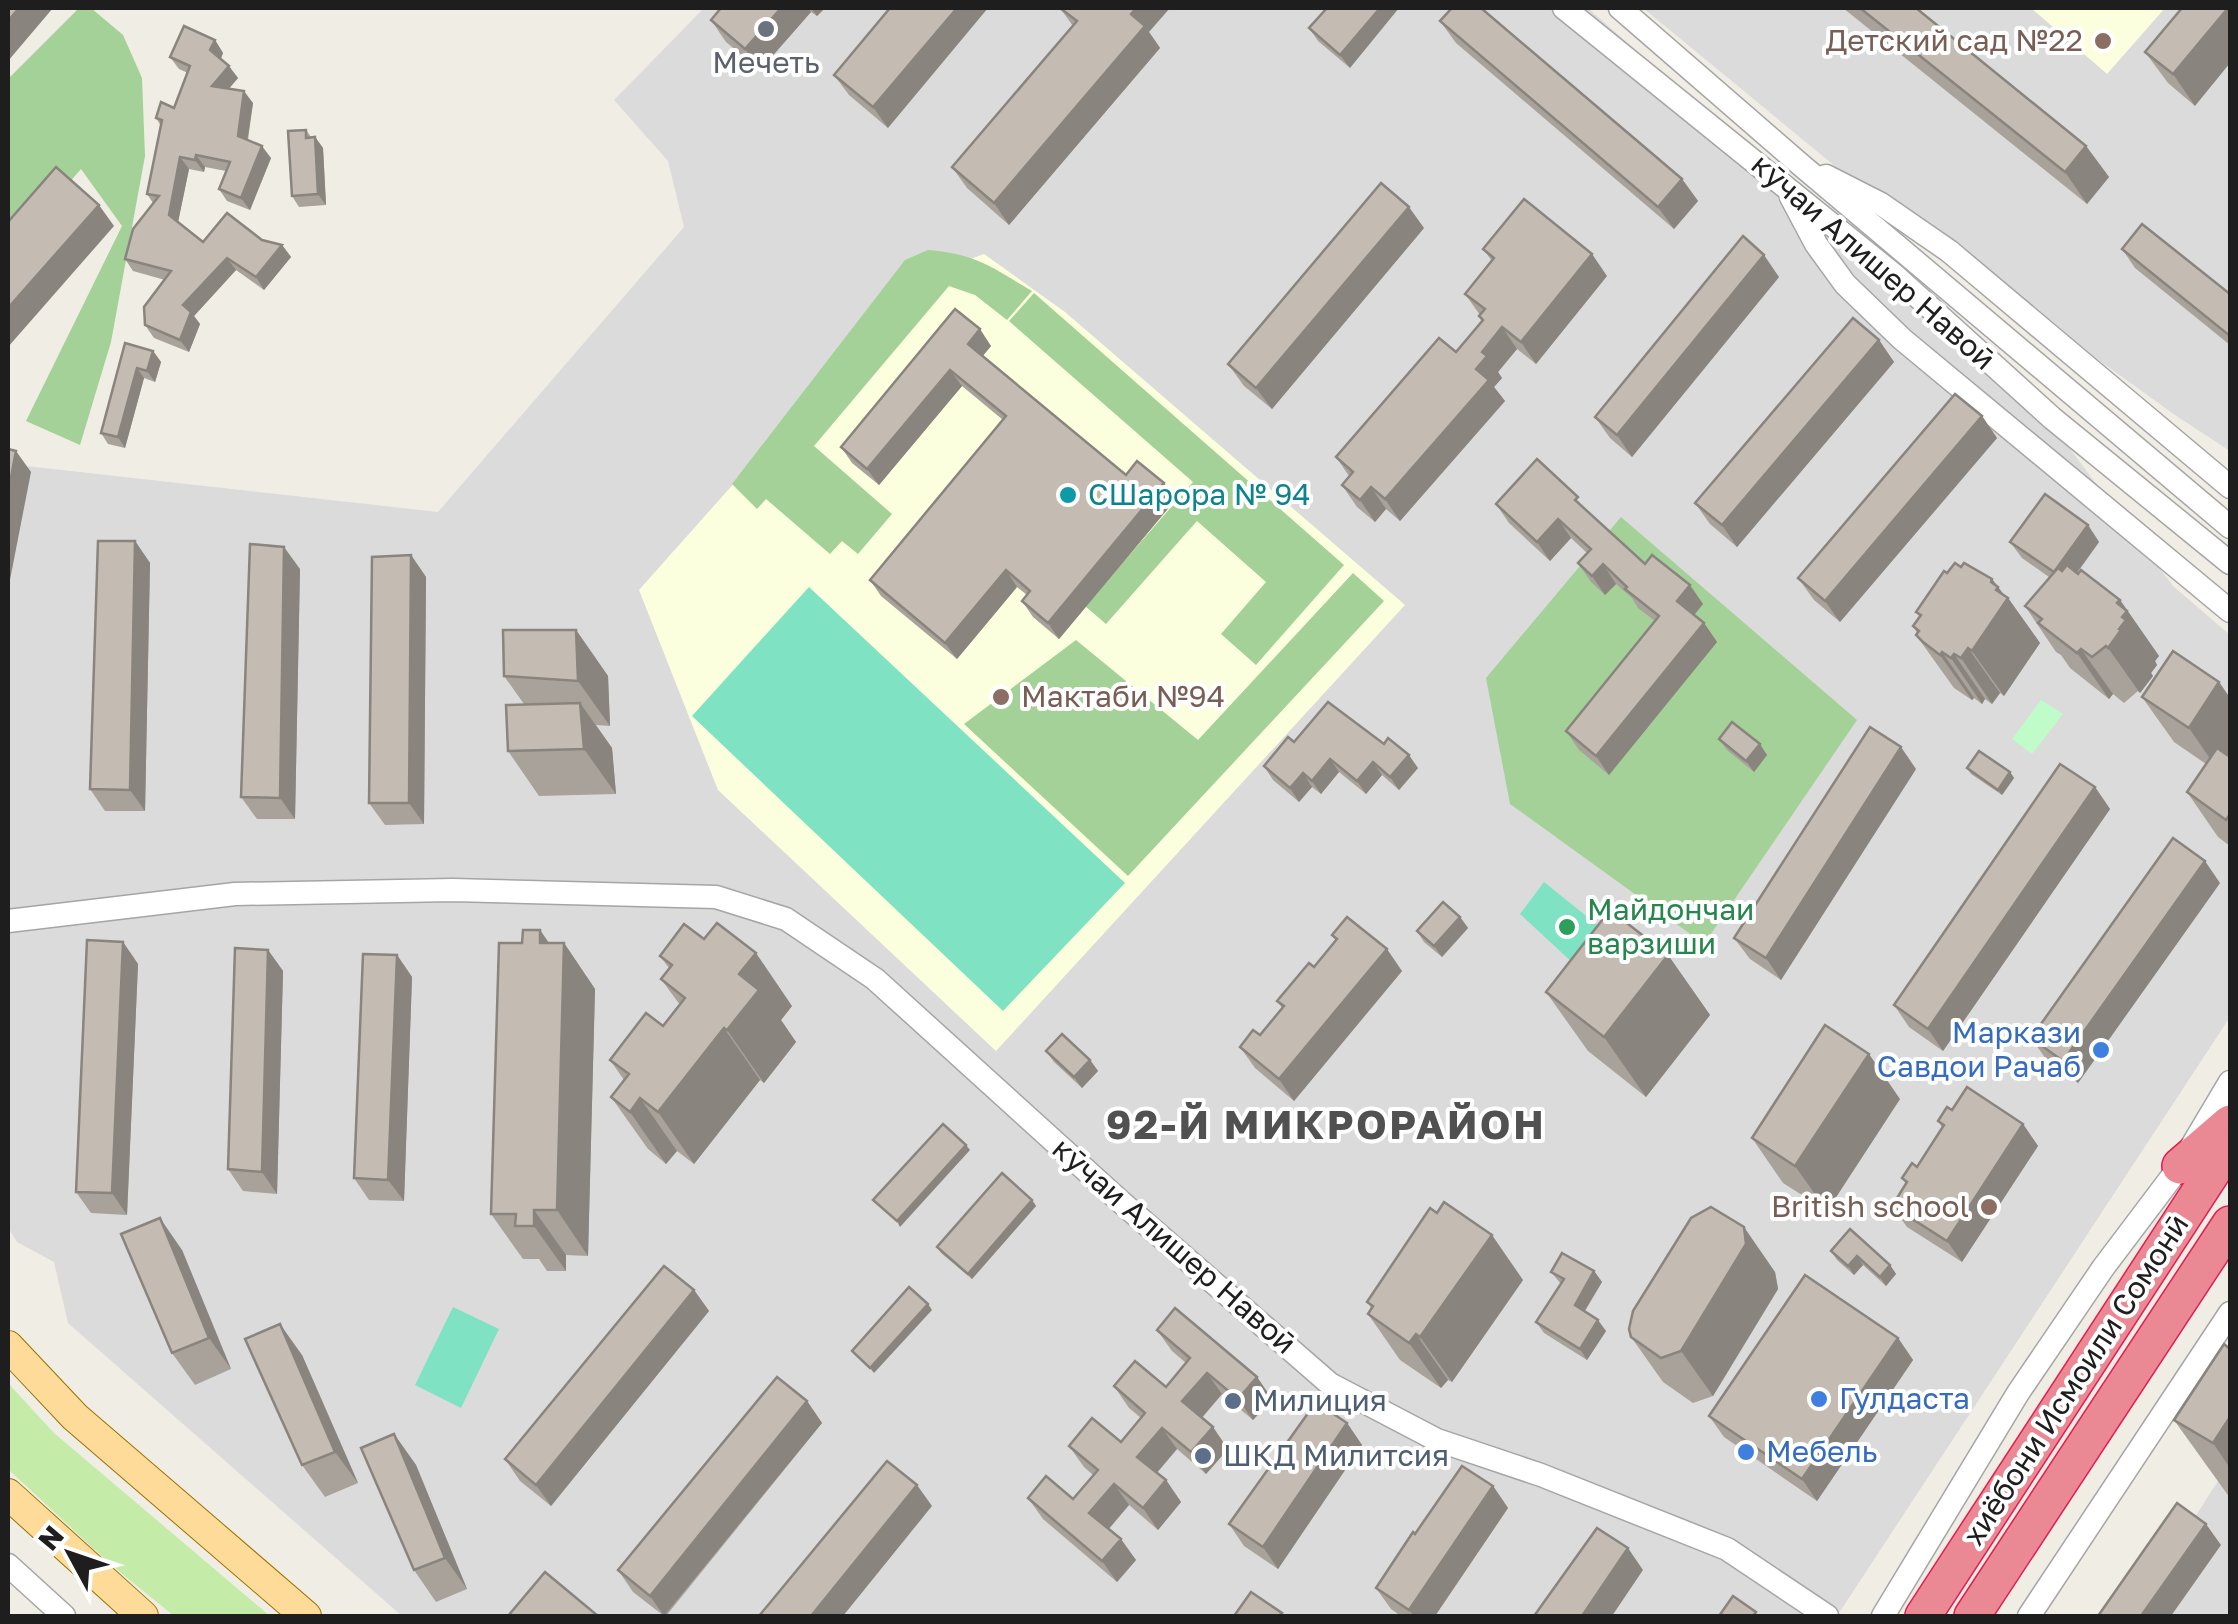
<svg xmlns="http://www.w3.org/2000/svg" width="2238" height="1624" font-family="'Golos Text',sans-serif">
  <rect width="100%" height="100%" fill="#f0ede4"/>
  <g fill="#dcdbdb">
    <polygon points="704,8 1588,8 2037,405 2173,586 2230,635 2230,1017 1837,1616 402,1616 68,1323 54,1262 17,1242 8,1227 8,464 438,512 684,227 668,161 614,100"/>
    <polygon points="1643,8 2230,8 2230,451 2175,415 1881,204"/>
    <polygon points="2230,1462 2230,1616 2132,1616"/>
  </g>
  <g fill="#fcffdd">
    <polygon points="2031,8 2165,8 2107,74"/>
    <polygon points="984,254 1065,312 1405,605 996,1051 718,790 639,590 916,279"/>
  </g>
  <polygon fill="#c4eca8" points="8,1383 54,1433 270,1616 174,1616 110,1564 8,1469"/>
  <g fill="#a3d197">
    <polygon points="79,8 91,8 123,35 142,78 145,156 111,342 80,445 26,421 122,226 81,169 8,253 8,79"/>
    <path d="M928 250C977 254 991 267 1032 291L1007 320 975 295 949 286 814 446 892 514 858 554 842 541 830 554 766 499 757 509 732 484 905 260Z"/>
    <polygon points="1034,293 1344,565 1256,665 1221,634 1266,582 1197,521 1106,624 1085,606 1193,482 1009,321"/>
    <polygon points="1621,517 1857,720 1704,944 1510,804 1486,678"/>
    <polygon points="1353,573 1384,601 1128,876 964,724 1076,640 1198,740"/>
  </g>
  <polygon fill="#bffcc9" points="2041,700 2063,714 2032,754 2012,739"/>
  <g fill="#7ee2c3">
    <polygon points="809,587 1125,883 1003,1011 692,716"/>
    <polygon points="1544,882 1616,940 1587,976 1520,914"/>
    <polygon points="453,1307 499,1329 461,1408 415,1385"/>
  </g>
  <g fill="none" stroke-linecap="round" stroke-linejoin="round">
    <g stroke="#a5a5a5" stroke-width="25">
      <g id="minor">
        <polyline points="1564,8 1893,274 2052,418 2230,563"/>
        <polyline points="1620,8 1801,165 2230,527"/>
        <polyline points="1826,176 1881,204 1949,251 2230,487"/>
        <polyline points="1791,197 1816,244 1845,284 1902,339 2230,611"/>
        <polyline points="8,921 235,894 453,890 716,897 786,919 875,979 1121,1202 1330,1384 1437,1440 1541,1475 1727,1549 1827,1616"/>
        <polyline points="8,1565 64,1616"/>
        <polyline points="1883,1616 2018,1393 2103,1268 2180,1166 2230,1082"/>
        <polyline points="2029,1616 2230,1313"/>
      </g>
    </g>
    <g stroke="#987200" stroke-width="32">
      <g id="major">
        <polyline points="8,1346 75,1417 306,1616"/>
        <polyline points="8,1494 143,1616"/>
      </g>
    </g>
    <g stroke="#e21d51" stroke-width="38">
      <g id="highway">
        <polyline points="2180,1166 2230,1123"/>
        <polyline points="1923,1616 2230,1145"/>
        <polyline points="1972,1616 2230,1224"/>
      </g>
    </g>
    <use href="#minor" stroke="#fff" stroke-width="22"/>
    <use href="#major" stroke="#ffdb99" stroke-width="30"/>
    <use href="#highway" stroke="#ea8893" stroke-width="35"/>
  </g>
  <g fill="#a9a29a">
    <polygon points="721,8 825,8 817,16 811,12 760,70 726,42 711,20"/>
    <polygon points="890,8 888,128 849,95 834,75"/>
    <polygon points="1060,8 1149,32 1160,48 1009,225 967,188 952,167 1073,26"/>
    <polygon points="1327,8 1350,68 1318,41 1309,28"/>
    <polygon points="1843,8 1916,8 2086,146 2109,177 2087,204"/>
    <polygon points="2182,8 2195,106 2168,83 2145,52"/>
    <polygon points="1440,21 1682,179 1698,201 1674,229 1456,43"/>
    <polygon points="215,40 223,53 221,59 238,78 229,88 253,103 248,140 271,158 250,210 227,201 219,189 226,171 205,167 204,172 189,169 178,222 203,242 262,240 282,245 291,257 264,290 236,270 194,316 200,324 189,352 154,338 145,325 165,280 133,271 125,259 153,203 147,194 161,126 156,118 174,108 188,73 179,69 170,57"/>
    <polygon points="306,130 311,137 315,137 323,148 326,205 299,207 292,196"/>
    <polygon points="1424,228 1272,409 1244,386 1228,364"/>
    <polygon points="1483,249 1607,276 1536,364 1517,349 1498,372 1502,378 1494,387 1505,401 1400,521 1386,509 1375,522 1357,507 1342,485 1349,476 1336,457 1456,352 1482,321 1479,316 1480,315 1465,294 1492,261"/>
    <polygon points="2122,249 2230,294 2230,345 2135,268"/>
    <polygon points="1779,277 1632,457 1610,438 1595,417"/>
    <polygon points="955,309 991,346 983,356 1126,475 1176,499 1059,639 1033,617 1022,601 1027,595 1017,587 957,659 881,596 870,580 1003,420 962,386 879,485 852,463 841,447"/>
    <polygon points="1879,340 1894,362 1737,547 1710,524 1695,503"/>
    <polygon points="125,343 153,351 161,362 155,382 144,378 125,448 108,444 101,433"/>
    <polygon points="1982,416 1997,438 1840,622 1814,600 1798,578"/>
    <polygon points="1496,504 1590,514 1645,564 1703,604 1694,615 1704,623 1717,642 1609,775 1579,750 1566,731 1655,621 1638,608 1632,598 1616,584 1605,595 1591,582 1578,563 1587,553 1571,538 1550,561 1509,523"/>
    <polygon points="2088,525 2099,542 2077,573 2120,600 2159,656 2155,661 2157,665 2151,673 2153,676 2140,693 2138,691 2124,703 2113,694 2109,699 2070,668 2061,655 2056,652 2025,606 2049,577 2022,558 2010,542"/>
    <polygon points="135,541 150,563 145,811 105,811 90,789"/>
    <polygon points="411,555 426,577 424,824 385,825 369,803"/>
    <polygon points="1961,567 1992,579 2004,595 2008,598 2040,643 2004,696 2000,693 1992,704 1985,699 1982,704 1974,698 1972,700 1954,688 1916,635 1917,633 1913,626 1919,616 1916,612 1947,573"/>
    <polygon points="300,569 295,819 257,819 241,797"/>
    <polygon points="576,630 608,676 610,726 596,725 612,748 616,794 539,796 508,751 524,704 504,676"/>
    <polygon points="2219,682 2230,698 2230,846 2218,837 2187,792 2206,764 2174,742 2142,697"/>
    <polygon points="1719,739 1767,755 1754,772 1727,750"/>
    <polygon points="1294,742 1384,744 1418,768 1399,790 1382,775 1366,794 1339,772 1321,794 1312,787 1299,802 1273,780 1264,766"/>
    <polygon points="1967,768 2010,772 2014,778 2002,795 1971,774"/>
    <polygon points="1916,769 1781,980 1750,959 1734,938"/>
    <polygon points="2095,787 2110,809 1943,1051 1909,1027 1894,1005"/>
    <polygon points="2220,883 2078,1083 2046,1059 2031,1038"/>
    <polygon points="1460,917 1468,928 1442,957 1424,942 1417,931"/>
    <polygon points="540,930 549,943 564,943 595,989 588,1256 566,1255 566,1271 547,1271 539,1259 523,1259 491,1214 522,943"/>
    <polygon points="1332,935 1402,971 1294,1101 1255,1068 1240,1047 1260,1035 1282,1008 1277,1001 1314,967 1336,941"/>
    <polygon points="123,942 138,964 127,1215 91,1213 76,1192"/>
    <polygon points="268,950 283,971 277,1194 243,1191 228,1169"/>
    <polygon points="397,955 412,977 404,1201 369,1200 354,1178"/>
    <polygon points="1668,955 1710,1015 1646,1097 1588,1051 1546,992"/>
    <polygon points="660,956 792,1006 781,1020 796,1042 764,1083 760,1080 694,1164 677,1151 666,1164 648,1149 611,1097 624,1080 610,1060 663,1026 680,1005 661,979 669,968"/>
    <polygon points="1046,1051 1090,1060 1098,1071 1082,1088 1054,1062"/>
    <polygon points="1900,1099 1827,1211 1783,1183 1752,1138"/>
    <polygon points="1952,1110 2023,1124 2038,1146 1962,1262 1907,1227 1892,1206 1906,1184 1902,1178 1917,1167 1942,1127 1938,1121"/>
    <polygon points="1032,1200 1036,1206 972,1279 941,1253 937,1247"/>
    <polygon points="182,1250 231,1369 195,1385 172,1353"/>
    <polygon points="1831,1251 1890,1265 1896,1274 1886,1286 1863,1265 1854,1275 1837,1260"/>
    <polygon points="1594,1271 1602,1282 1585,1311 1606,1331 1587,1360 1544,1333 1536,1322 1561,1284 1551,1272"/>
    <polygon points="1775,1272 1778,1289 1713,1396 1693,1403 1663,1382 1631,1337"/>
    <polygon points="1523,1280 1452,1382 1448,1380 1441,1388 1400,1360 1368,1314 1372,1309 1367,1302"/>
    <polygon points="694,1290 709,1311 551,1506 520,1481 505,1459"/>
    <polygon points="1157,1330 1257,1377 1272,1399 1253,1420 1222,1394 1202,1418 1228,1449 1206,1474 1177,1449 1157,1473 1166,1480 1181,1502 1158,1530 1129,1505 1109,1529 1136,1560 1117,1582 1043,1519 1028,1498 1073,1499 1093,1475 1084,1467 1069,1446 1121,1442 1141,1418 1129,1408 1114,1386 1166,1387 1186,1363 1172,1351"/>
    <polygon points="1898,1338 1913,1360 1817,1501 1724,1437 1709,1416"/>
    <polygon points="2230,1349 2230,1498 2174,1420"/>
    <polygon points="302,1355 358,1483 325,1497 302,1465"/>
    <polygon points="807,1401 822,1423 666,1616 664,1616 633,1592 618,1570"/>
    <polygon points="1347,1423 1362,1445 1278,1569 1244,1546 1229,1524"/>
    <polygon points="394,1434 416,1465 467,1589 436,1602 414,1570"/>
    <polygon points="1493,1486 1508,1508 1435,1616 1401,1616 1391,1609 1376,1588 1415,1534"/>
  </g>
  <g fill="#89847d">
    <polygon points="19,8 53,8 8,61 8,21"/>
    <polygon points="781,8 808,8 811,12 760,70 745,49"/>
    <polygon points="811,8 825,8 817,16"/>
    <polygon points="957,8 988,8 888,128 873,107"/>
    <polygon points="1136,8 1170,8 1149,32 1160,48 1009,225 994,203"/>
    <polygon points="1380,8 1399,8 1350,68 1340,55"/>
    <polygon points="2228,8 2230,8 2230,63 2195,106 2173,74"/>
    <polygon points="215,40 223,53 219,62 210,50"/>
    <polygon points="229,66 238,78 221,98 212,86"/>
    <polygon points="244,91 253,103 246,148 238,136"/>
    <polygon points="315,137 323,148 326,205 318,194"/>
    <polygon points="262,146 271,158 250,210 241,198"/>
    <polygon points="2086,146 2109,177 2087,204 2065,172"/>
    <polygon points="196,155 205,167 204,172 195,160"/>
    <polygon points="180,157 189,169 177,227 169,215"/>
    <polygon points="1682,179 1698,201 1674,229 1658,207"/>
    <polygon points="99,205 114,226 8,347 8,308"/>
    <polygon points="1409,207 1424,228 1272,409 1256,388"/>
    <polygon points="282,245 291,257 264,290 256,277"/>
    <polygon points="1592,254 1607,276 1536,364 1521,342"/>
    <polygon points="1764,255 1779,277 1632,457 1617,435"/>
    <polygon points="227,258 236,270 194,316 200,324 189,352 180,340 183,305"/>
    <polygon points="1502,327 1517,349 1498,372 1502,378 1494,387 1505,401 1400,521 1385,499 1476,369 1482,352"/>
    <polygon points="980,329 991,346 979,360 968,344"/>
    <polygon points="1879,340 1894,362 1737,547 1722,525"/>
    <polygon points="153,351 161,362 155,382 147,371"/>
    <polygon points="137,368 144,378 125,448 118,437"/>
    <polygon points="950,370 962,386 879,485 867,469"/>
    <polygon points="1982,416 1997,438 1840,622 1825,601"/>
    <polygon points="16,451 31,472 8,590 8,493"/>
    <polygon points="1164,483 1176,499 1059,639 1048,623"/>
    <polygon points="1371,487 1386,509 1375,522 1360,500"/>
    <polygon points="1558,519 1571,538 1550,561 1537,542"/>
    <polygon points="2088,525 2099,542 2065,589 2054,572"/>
    <polygon points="135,541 150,563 145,811 130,790"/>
    <polygon points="284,547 300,569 295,819 280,798"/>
    <polygon points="411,555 426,577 424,824 409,803"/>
    <polygon points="1603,564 1616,584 1605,595 1592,576"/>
    <polygon points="1006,570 1017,587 957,659 945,643"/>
    <polygon points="1992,579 2007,599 2008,598 2040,643 2004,696 1972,651"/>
    <polygon points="1690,585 1703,604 1690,620 1677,601"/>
    <polygon points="2120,600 2159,656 2155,661 2157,665 2151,673 2153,676 2140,693 2108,648 2119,629 2117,603"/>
    <polygon points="1704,623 1717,642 1609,775 1596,756"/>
    <polygon points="576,630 608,676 610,726 578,681"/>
    <polygon points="1968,648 2000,693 1992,704 1961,658"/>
    <polygon points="2081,649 2113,694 2109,699 2077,653"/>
    <polygon points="1942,652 1974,698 1972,700 1940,655"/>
    <polygon points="1954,654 1985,699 1982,704 1951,658"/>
    <polygon points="2219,682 2230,698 2230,758 2220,773 2189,728"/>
    <polygon points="580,703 612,748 616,794 584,749"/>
    <polygon points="1760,744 1767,755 1754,772 1746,761"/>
    <polygon points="1901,747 1916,769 1781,980 1766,958"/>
    <polygon points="1409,755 1418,768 1399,790 1390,777"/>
    <polygon points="1330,759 1339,772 1321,794 1312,781"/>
    <polygon points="1373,762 1382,775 1366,794 1357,781"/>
    <polygon points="2010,772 2014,778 2002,795 1998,790"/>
    <polygon points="1303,773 1312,787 1299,802 1290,788"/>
    <polygon points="2095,787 2110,809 1943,1051 1928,1029"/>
    <polygon points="2205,861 2220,883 2078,1083 2063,1061"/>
    <polygon points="1460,917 1468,928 1442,957 1434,946"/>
    <polygon points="540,930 563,964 564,943 595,989 588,1256 557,1210"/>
    <polygon points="123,942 138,964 127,1215 112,1193"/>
    <polygon points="1387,949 1402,971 1294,1101 1279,1079"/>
    <polygon points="268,950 283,971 277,1194 262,1172"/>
    <polygon points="756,953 792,1006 781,1020 796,1042 764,1083 727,1030 739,974"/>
    <polygon points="397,955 412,977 404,1201 388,1180"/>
    <polygon points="1668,955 1710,1015 1646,1097 1604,1037"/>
    <polygon points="724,1028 760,1080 694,1164 658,1112"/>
    <polygon points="1869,1054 1900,1099 1827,1211 1795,1166"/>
    <polygon points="1090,1060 1098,1071 1082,1088 1074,1077"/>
    <polygon points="640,1098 677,1151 666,1164 630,1112"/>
    <polygon points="2023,1124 2038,1146 1962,1262 1947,1241"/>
    <polygon points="966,1145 970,1150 900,1227 897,1221"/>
    <polygon points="1032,1200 1036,1206 972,1279 968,1274"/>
    <polygon points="534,1210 566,1255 566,1271 534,1226"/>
    <polygon points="160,1218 182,1250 231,1369 209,1338"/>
    <polygon points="1744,1227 1775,1272 1778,1289 1713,1396 1681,1351"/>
    <polygon points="1492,1235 1523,1280 1452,1382 1420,1337"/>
    <polygon points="1857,1256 1863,1265 1854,1275 1848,1266"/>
    <polygon points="1890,1265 1896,1274 1886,1286 1880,1277"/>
    <polygon points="1594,1271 1602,1282 1582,1315 1575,1305"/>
    <polygon points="694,1290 709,1311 551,1506 536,1485"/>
    <polygon points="928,1304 932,1310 874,1373 870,1368"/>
    <polygon points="1598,1320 1606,1331 1587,1360 1580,1349"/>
    <polygon points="280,1324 302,1355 358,1483 335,1452"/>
    <polygon points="1416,1334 1448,1380 1441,1388 1409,1343"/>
    <polygon points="1898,1338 1913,1360 1817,1501 1802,1479"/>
    <polygon points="1207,1373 1222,1394 1197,1423 1182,1401"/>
    <polygon points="1257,1377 1272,1399 1253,1420 1238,1399"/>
    <polygon points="807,1401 822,1423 664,1616 650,1596"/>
    <polygon points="2230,1417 2230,1468 2213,1443"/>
    <polygon points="1347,1423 1362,1445 1278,1569 1263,1547"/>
    <polygon points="1213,1427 1228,1449 1206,1474 1191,1452"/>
    <polygon points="1162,1428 1177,1449 1152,1478 1137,1457"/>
    <polygon points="394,1434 416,1465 467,1589 445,1558"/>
    <polygon points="1166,1480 1181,1502 1158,1530 1143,1508"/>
    <polygon points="1114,1484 1129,1505 1104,1534 1089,1513"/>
    <polygon points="917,1485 932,1506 843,1616 811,1616"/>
    <polygon points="1493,1486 1508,1508 1435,1616 1414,1616 1409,1610"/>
    <polygon points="2206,1524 2221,1545 2171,1616 2141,1616"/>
    <polygon points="1121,1539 1136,1560 1117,1582 1102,1561"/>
    <polygon points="1628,1548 1643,1570 1612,1616 1582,1616"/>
  </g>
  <g fill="#c4bcb3" stroke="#89847d" stroke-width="2.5">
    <polygon points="8,8 19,8 8,21"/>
    <polygon points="721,8 781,8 745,49 711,20"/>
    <polygon points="890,8 957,8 873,107 834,75"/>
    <polygon points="1060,8 1136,8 1131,14 1145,26 994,203 952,167 1077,21"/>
    <polygon points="1327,8 1380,8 1340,55 1309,28"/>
    <polygon points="1452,8 1481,8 1682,179 1658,207 1440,21"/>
    <polygon points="1860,8 1916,8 2086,146 2065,172"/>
    <polygon points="2182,8 2228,8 2173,74 2145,52"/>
    <polygon points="184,26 215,40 210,50 229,66 212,86 244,91 238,136 262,146 241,198 219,189 230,162 196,155 195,160 180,157 169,215 203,242 227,213 262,240 282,245 256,277 227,258 183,305 191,312 180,340 145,325 144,307 171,271 125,259 133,229 159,196 147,194 162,120 156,118 161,102 174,108 190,66 170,57"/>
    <polygon points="306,130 306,138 315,137 318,194 292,196 288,131"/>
    <polygon points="56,167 99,205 8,308 8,222"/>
    <polygon points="1381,183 1409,207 1256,388 1228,364"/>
    <polygon points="1524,199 1592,254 1521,342 1502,327 1482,352 1487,356 1476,369 1489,380 1385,499 1371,487 1360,500 1342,485 1353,472 1336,457 1439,338 1456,352 1483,320 1479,316 1485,309 1465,294 1494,258 1483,249"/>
    <polygon points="2142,224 2230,294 2230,336 2122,249"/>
    <polygon points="1743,236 1764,255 1617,435 1595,417"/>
    <polygon points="955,309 980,329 968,344 1126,475 1137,461 1164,483 1048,623 1022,601 1030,591 1006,570 945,643 870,580 1006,416 950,370 867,469 841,447"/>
    <polygon points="1853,318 1879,340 1722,525 1695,503"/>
    <polygon points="125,343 153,351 147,371 137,368 118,437 101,433"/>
    <polygon points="1955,394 1982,416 1825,601 1798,578"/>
    <polygon points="8,449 16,451 8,493"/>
    <polygon points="1537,459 1578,497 1575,500 1645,564 1652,555 1690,585 1677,601 1704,623 1596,756 1566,731 1659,616 1625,589 1627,587 1603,564 1592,576 1578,563 1591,549 1558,519 1537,542 1496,504"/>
    <polygon points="2045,494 2088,525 2054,572 2010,542"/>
    <polygon points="98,541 135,541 130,790 90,789"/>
    <polygon points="250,544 284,547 280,798 241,797"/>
    <polygon points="411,555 409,803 369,803 372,557"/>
    <polygon points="1955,563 1961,567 1964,563 1992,579 1991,582 1998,587 1996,590 2008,598 1972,651 1968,648 1961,658 1954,654 1951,658 1942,652 1940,655 1923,642 1916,635 1919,631 1913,626 1921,615 1916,612 1944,571 1947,573"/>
    <polygon points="2067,565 2078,574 2081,570 2120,600 2117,603 2127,611 2122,617 2126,620 2119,629 2121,630 2108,648 2106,646 2092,657 2081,649 2077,653 2038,623 2042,619 2025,606 2058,568 2062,571"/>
    <polygon points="503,630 576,630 578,681 504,676"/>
    <polygon points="2173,651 2219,682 2189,728 2142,697"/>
    <polygon points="1328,702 1384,744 1388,738 1409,755 1390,777 1373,762 1357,781 1330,759 1312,781 1303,773 1290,788 1264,766 1288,737 1294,742"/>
    <polygon points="580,703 584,749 508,751 506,705"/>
    <polygon points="1732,722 1760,744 1746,761 1719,739"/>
    <polygon points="1870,727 1901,747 1766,958 1734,938"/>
    <polygon points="2217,748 2230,757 2230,814 2226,820 2187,792"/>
    <polygon points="1979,751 2010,772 1998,790 1967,768"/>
    <polygon points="2060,764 2095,787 1928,1029 1894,1005"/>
    <polygon points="2173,838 2205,861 2063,1061 2031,1038"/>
    <polygon points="1443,902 1460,917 1434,946 1417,931"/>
    <polygon points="1610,910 1668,955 1604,1037 1546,992"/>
    <polygon points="1347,917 1387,949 1279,1079 1240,1047 1253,1030 1260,1035 1284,1006 1277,1001 1309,963 1314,967 1337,939 1332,935"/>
    <polygon points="717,923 756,953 739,974 759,990 727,1030 724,1028 658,1112 640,1098 630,1112 611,1097 629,1074 610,1060 646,1013 663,1026 685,998 661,979 672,965 660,956 684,924 704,939"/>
    <polygon points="523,930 540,930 540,943 564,943 557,1210 534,1210 534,1226 515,1226 516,1214 491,1214 499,943 522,943"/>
    <polygon points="87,940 123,942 112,1193 76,1192"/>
    <polygon points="235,948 268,950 262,1172 228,1169"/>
    <polygon points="363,954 397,955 388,1180 354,1178"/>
    <polygon points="1825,1025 1869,1054 1795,1166 1752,1138"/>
    <polygon points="1062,1034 1090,1060 1074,1077 1046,1051"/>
    <polygon points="1967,1087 2023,1124 1947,1241 1892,1206 1907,1182 1902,1178 1912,1163 1917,1167 1944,1125 1938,1121 1947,1107 1952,1110"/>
    <polygon points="943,1124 966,1145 897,1221 873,1200"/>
    <polygon points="1002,1173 1032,1200 968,1274 937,1247"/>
    <polygon points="1444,1202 1492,1235 1420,1337 1416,1334 1409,1343 1368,1314 1373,1306 1367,1302 1430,1208 1437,1213"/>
    <polygon points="1711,1207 1744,1227 1746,1244 1681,1351 1661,1358 1631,1337 1629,1329 1633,1311 1691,1218"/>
    <polygon points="160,1218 209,1338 172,1353 121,1234"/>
    <polygon points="1850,1229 1890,1265 1880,1277 1857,1256 1848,1266 1831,1251"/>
    <polygon points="1562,1253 1594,1271 1575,1305 1598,1320 1580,1349 1536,1322 1564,1279 1551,1272"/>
    <polygon points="664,1266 694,1290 536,1485 505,1459"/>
    <polygon points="1805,1275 1898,1338 1802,1479 1709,1416"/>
    <polygon points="909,1287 928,1304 870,1368 852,1351"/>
    <polygon points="1175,1308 1257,1377 1238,1399 1207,1373 1182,1401 1213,1427 1191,1452 1162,1428 1137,1457 1166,1480 1143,1508 1114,1484 1089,1513 1121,1539 1102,1561 1028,1498 1046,1476 1073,1499 1098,1470 1069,1446 1092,1418 1121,1442 1145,1413 1114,1386 1135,1361 1166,1387 1190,1358 1157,1330"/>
    <polygon points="280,1324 335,1452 302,1465 245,1339"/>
    <polygon points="2224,1344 2230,1349 2230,1417 2213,1443 2174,1420"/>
    <polygon points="777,1377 807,1401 650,1596 618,1570"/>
    <polygon points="1316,1402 1347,1423 1263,1547 1229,1524"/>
    <polygon points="394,1434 445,1558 414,1570 361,1448"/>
    <polygon points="887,1461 917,1485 811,1616 759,1616"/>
    <polygon points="1462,1466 1493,1486 1409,1610 1376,1588 1413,1532 1415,1534"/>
    <polygon points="2177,1503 2206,1524 2141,1616 2098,1616"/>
    <polygon points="1597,1528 1628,1548 1582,1616 1534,1616"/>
    <polygon points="545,1572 598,1616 508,1616"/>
    <polygon points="1251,1592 1282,1613 1279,1616 1234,1616"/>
    <polygon points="1733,1596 1756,1612 1753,1616 1719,1616"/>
  </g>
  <circle fill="#6b7280" stroke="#fff" stroke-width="4" cx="766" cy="29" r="10"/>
  <g fill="#8d6e63" stroke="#fff" stroke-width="4">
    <circle cx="2103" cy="41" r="10"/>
    <circle cx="1001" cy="697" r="10"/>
    <circle cx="1989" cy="1207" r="10"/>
  </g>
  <circle fill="#0f9aa8" stroke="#fff" stroke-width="4" cx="1068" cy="495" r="10"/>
  <circle fill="#2e9e5b" stroke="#fff" stroke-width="4" cx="1567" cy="927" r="10"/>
  <g fill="#3f7fe0" stroke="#fff" stroke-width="4">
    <circle cx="2101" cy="1050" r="10"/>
    <circle cx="1819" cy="1399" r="10"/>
    <circle cx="1746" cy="1452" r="10"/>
  </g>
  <g fill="#5c6f8a" stroke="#fff" stroke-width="4">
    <circle cx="1233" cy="1401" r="10"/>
    <circle cx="1203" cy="1456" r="10"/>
  </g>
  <g text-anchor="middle" stroke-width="8" stroke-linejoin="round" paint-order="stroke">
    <g font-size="30" fill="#785e54" stroke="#fff" text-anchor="end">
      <text x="2083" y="51">Детский сад №22</text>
      <text x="1021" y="707" text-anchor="start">Мактаби №94</text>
      <text x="1969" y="1217">British school</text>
    </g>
    <g font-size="30" fill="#5b616d" stroke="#fff">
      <text x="766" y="73">Мечеть</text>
    </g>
    <g font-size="30" fill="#1e1e1e" stroke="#fff">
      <text transform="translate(1873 262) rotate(41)" y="10">кӯчаи Алишер Навоӣ</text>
      <text transform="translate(1174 1246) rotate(41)" y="10">кӯчаи Алишер Навоӣ</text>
      <text transform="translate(2076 1380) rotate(-57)" y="10">хиёбони Исмоили Сомонӣ</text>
    </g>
    <g font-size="30" fill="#0d838f" stroke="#fff" text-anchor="start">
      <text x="1088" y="505">СШарора № 94</text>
    </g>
    <g font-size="30" fill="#27864d" stroke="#fff" text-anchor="start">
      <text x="1587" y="920">Майдончаи<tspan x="1587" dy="34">варзиши</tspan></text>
    </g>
    <g font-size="30" fill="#366cbe" stroke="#fff" text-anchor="start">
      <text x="2081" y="1043" text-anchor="end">Маркази<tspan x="2081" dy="34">Савдои Рачаб</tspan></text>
      <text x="1839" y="1409">Гулдаста</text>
      <text x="1766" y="1462">Мебель</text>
    </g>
    <g font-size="30" fill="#4e5e75" stroke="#fff" text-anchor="start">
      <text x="1253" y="1411">Милиция</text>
      <text x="1223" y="1466">ШКД Милитсия</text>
    </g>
    <g font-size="40" font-weight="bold" letter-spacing="2.5" fill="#515151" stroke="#fff">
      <text x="1326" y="1139">92-Й МИКРОРАЙОН</text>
    </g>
  </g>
  <rect width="2238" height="1624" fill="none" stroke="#1e1e1e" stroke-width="20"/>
  <g transform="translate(70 1554) rotate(310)" stroke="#ffffff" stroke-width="8" paint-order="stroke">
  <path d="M0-8L18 38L0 25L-18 38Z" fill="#1e1e1e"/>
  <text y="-15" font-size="28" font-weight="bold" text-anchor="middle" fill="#1e1e1e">N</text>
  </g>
</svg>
